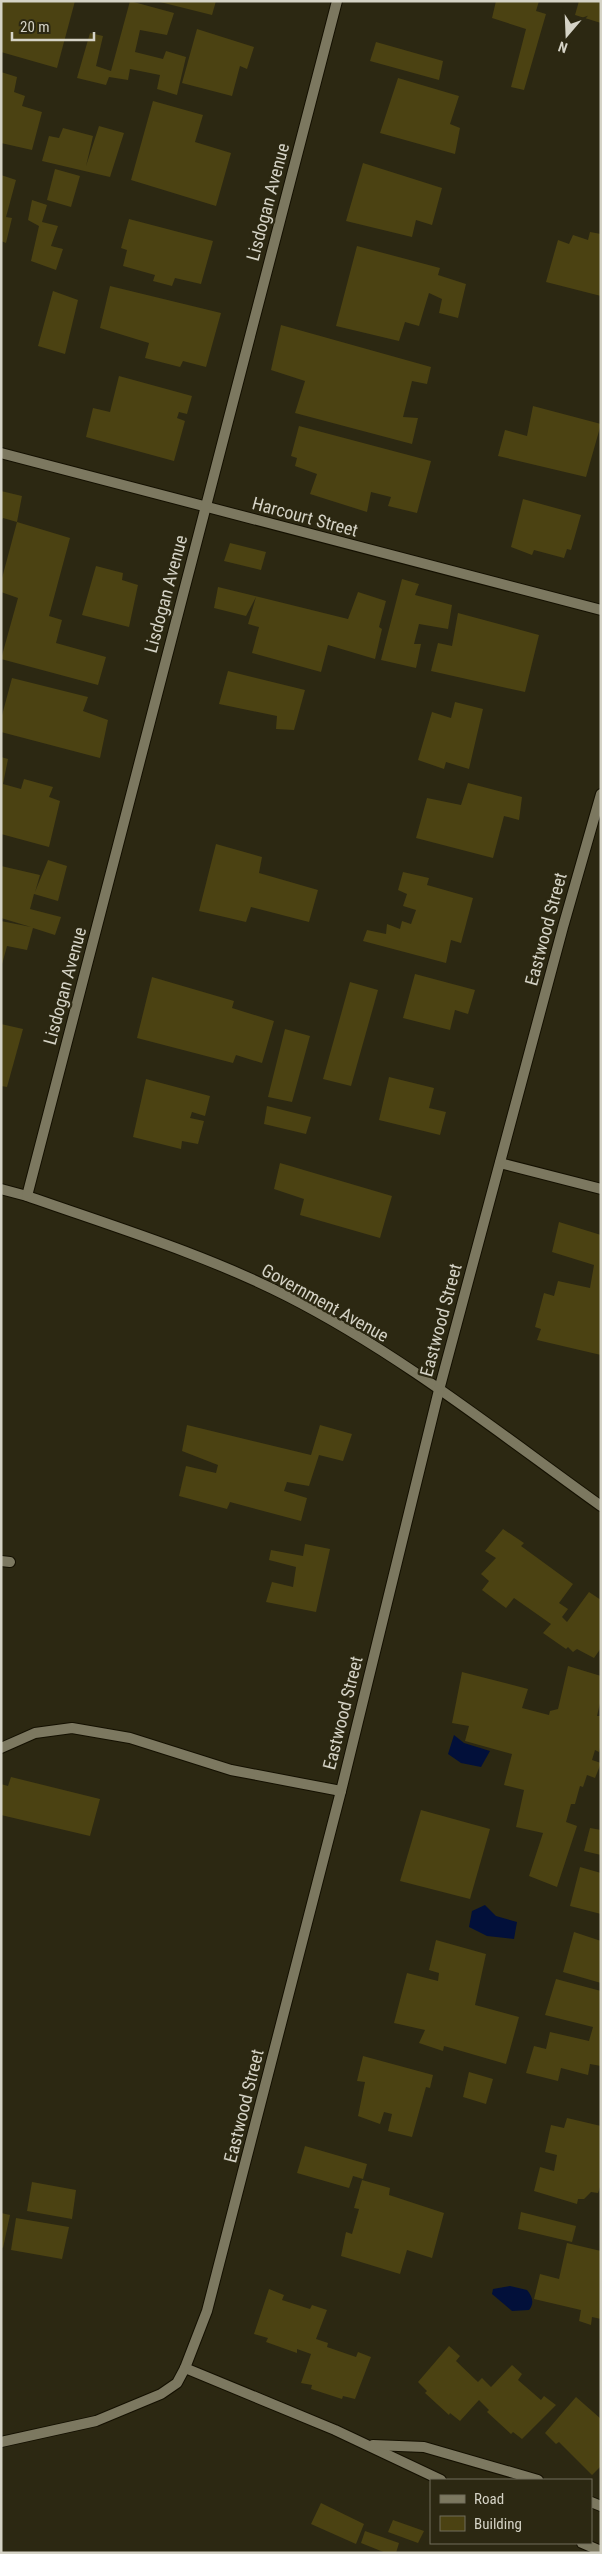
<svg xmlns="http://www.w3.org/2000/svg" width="602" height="2554" font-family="'Roboto Condensed',sans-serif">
  <rect width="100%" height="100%" fill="#2c2812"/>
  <g fill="#02103a">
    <polygon points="454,1735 464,1743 490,1751 481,1767 461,1763 448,1754"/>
    <polygon points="485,1905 496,1916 517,1922 514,1939 487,1936 469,1927 472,1911"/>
    <path d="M510 2286 527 2290C532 2296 535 2303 529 2310L512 2311 492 2294 493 2289Z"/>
  </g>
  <g fill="#4b4212">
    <polygon points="1,1 75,1 57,68 1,52"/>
    <polygon points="130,1 174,13 167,35 140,30 135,52 163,59 166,51 186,57 177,95 157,89 160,75 130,69 128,80 109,77 106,85 77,78 90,33 103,36 96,66 111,71"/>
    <polygon points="156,1 216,1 212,15"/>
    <polygon points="496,1 539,1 536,11 546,14 524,90 511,87 526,29 492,18"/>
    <polygon points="579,1 601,1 601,23 575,15"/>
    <polygon points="197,29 254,47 247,69 240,66 232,96 182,83"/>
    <polygon points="376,42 443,61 439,80 370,61"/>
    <polygon points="1,72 17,77 14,92 25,96 22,106 42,112 32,150 1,143"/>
    <polygon points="398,78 459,96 450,124 460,128 455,154 380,133"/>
    <polygon points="153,101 203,115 195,142 231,153 216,206 131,180"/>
    <polygon points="99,126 124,133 110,177 42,161 49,136 59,138 63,128 93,136 86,166"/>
    <polygon points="363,163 442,188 432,225 416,220 412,237 346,221"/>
    <polygon points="55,169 80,176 71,207 47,200"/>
    <polygon points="1,175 16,180 6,217 12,218 6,243 1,241"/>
    <polygon points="32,200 47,205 42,222 58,226 51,246 63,249 56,270 31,261 39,226 28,220"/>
    <polygon points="129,219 213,241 201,284 175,278 172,286 153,281 155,275 123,266 127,250 121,248"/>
    <polygon points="590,232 601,234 601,296 546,282 558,240 569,244 573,235 588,240"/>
    <polygon points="357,246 440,268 438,275 466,284 458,318 439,313 442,299 429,293 419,326 405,322 399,341 336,326"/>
    <polygon points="110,286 221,313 206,367 183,361 180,367 145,358 149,343 100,328"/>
    <polygon points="53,291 78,300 65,354 38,346"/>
    <polygon points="281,325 431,367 427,384 412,381 403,417 418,418 412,444 295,413 305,381 271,370"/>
    <polygon points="119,376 192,396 187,414 179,412 177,418 185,421 174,461 86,437 93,408 110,412"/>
    <polygon points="533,406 601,424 586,477 498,456 505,430 527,436"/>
    <polygon points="299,426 431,461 417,513 388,506 391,497 371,492 367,512 310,494 317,474 295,466 297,458 291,456"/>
    <polygon points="1,491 22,496 17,522 70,538 49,616 62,620 56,643 106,657 98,685 1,659 18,598 1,592 1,582 17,522 3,518 1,521"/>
    <polygon points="523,499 581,515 571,550 567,549 564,558 534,550 532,555 511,547"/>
    <polygon points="230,543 266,552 261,570 224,561"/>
    <polygon points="96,566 123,573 122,580 138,585 129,627 82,615"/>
    <polygon points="402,579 419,584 415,595 452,605 448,629 419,624 414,644 421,644 416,668 381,660"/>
    <polygon points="218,587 348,619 358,592 386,601 379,627 382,629 375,659 328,645 321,672 252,653 259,627 248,624 256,597 246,616 214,608"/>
    <polygon points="458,613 539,635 525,692 431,671 438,643 452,646"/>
    <polygon points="228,671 305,690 294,730 276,729 277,716 219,704"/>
    <polygon points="12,678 88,697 83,711 108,720 100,758 1,732 1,719"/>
    <polygon points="455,702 483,709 469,769 446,762 444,769 418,760 432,712 451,718"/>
    <polygon points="1,757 8,759 3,784 21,789 24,779 53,787 49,797 60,801 49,847 1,834"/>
    <polygon points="468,783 522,797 519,820 504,816 493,858 416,838 427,798 461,805"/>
    <polygon points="216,844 262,857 259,873 318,890 309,922 251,907 246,922 199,911"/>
    <polygon points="48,860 67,866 58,901 34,894 30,909 61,917 55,935 33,928 27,950 7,946 1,968 1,921 31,927 1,918 1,866 40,875 35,892"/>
    <polygon points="403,872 429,878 427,885 473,898 461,943 451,940 446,963 363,941 367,930 386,934 387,924 400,929 402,921 411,924 416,910 403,906 407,894 398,890"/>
    <polygon points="415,974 475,990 468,1014 455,1010 450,1030 403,1018"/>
    <polygon points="152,977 234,1001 232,1008 274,1021 262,1063 236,1055 233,1063 137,1038"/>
    <polygon points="350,982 378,990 351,1086 323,1079"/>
    <polygon points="1,1024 23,1029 7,1087 1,1086"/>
    <polygon points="285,1029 310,1036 292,1102 268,1097"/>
    <polygon points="389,1077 434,1088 429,1108 446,1112 440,1135 379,1120"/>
    <polygon points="146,1079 210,1096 205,1116 192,1112 190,1118 204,1121 198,1144 182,1141 181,1149 133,1137"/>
    <polygon points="267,1106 311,1117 306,1134 264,1124"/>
    <polygon points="280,1163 392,1196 380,1238 300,1215 304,1199 274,1189"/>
    <polygon points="559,1222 601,1235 601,1355 537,1340 541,1329 535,1327 544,1293 554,1296 558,1281 590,1288 594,1265 552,1252"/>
    <polygon points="187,1425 311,1455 320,1425 352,1434 343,1461 319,1455 309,1486 287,1482 284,1491 307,1498 301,1521 230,1502 227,1509 179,1496 186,1466 216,1473 218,1465 182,1451"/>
    <polygon points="503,1529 524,1543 521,1546 573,1584 559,1603 568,1609 562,1617 567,1622 589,1592 601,1600 601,1648 594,1658 577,1649 573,1652 568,1647 566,1649 543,1633 551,1624 514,1598 506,1608 482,1590 489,1581 481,1574 496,1558 485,1551"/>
    <polygon points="305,1544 330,1549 316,1612 266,1602 272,1582 293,1587 296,1567 269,1560 271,1550 303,1556"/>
    <polygon points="568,1666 601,1676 601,1699 597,1716 601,1716 601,1744 599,1752 595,1750 592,1760 601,1763 595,1778 587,1775 583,1787 580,1786 575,1804 571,1804 566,1822 577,1826 557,1887 529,1876 543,1833 516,1827 524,1790 504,1785 512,1754 465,1741 469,1726 452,1723 462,1672 528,1689 522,1708 549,1715 550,1711 558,1709"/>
    <polygon points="11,1777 100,1799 90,1836 1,1815 1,1784 8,1786"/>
    <polygon points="421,1810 490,1829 470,1899 400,1881"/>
    <polygon points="590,1828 601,1830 601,1855 584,1851"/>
    <polygon points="580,1867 601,1873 601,1914 570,1906"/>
    <polygon points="574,1932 601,1941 601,1983 563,1972"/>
    <polygon points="436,1940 486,1954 475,2005 519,2017 506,2064 444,2046 443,2051 419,2043 425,2030 394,2023 407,1973 438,1981 439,1973 429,1970"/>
    <polygon points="556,1979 601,1991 601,2066 590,2064 588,2075 561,2068 558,2081 526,2073 534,2046 546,2049 550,2032 589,2041 593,2027 545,2015"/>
    <polygon points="363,2056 433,2075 430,2088 426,2087 412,2137 388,2131 392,2114 384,2112 380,2124 358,2116 365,2082 357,2081"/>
    <polygon points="469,2072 493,2079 486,2104 463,2097"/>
    <polygon points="567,2118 601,2126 601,2184 598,2193 591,2192 584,2199 578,2199 577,2204 534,2191 540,2167 554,2171 557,2155 545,2152 551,2125 564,2128"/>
    <polygon points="305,2146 367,2164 363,2179 353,2176 349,2188 297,2173"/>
    <polygon points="362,2180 390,2188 389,2195 444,2213 432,2258 407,2250 400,2274 341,2256 346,2232 352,2234 359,2209 354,2208"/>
    <polygon points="32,2182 76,2190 72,2219 27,2211"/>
    <polygon points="521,2212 576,2226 572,2242 518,2229"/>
    <polygon points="1,2213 10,2215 3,2248 1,2247"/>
    <polygon points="16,2218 69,2227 62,2259 11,2250"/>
    <polygon points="567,2243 601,2251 601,2319 592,2317 591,2325 579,2321 581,2310 534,2299 540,2274 559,2279"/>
    <polygon points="269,2289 284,2295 282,2300 310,2309 312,2305 327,2310 316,2339 328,2343 327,2347 356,2357 358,2352 371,2357 355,2399 343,2396 342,2399 311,2389 312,2385 301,2383 311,2354 297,2349 297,2353 266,2342 268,2338 254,2334"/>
    <polygon points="449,2346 460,2356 456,2361 478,2382 482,2378 491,2387 512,2365 522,2374 518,2380 541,2400 544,2396 556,2405 522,2439 513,2432 511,2434 487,2412 489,2410 479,2400 460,2421 450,2413 449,2415 425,2393 427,2391 418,2382"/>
    <polygon points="576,2397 601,2419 601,2466 592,2475 559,2442 556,2444 545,2433"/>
    <polygon points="321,2503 364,2524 356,2544 311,2524"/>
    <polygon points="393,2520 424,2531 418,2543 388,2532"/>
    <polygon points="365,2531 399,2543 396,2553 386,2553 361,2543"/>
  </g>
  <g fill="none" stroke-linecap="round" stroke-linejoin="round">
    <g stroke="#141000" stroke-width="12">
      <g id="street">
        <polyline points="1,453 601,610"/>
        <polyline points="500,1163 601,1189"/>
        <path d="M1 1189 27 1196C115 1227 204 1254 287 1296 399 1353 499 1433 601 1506"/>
        <polyline points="27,1196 337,1"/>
        <polyline points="1,1561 10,1562"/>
        <polyline points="1,1748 35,1733 72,1728 130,1738 231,1770 341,1791"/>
        <polyline points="185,2368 335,2430 441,2480"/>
        <polyline points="1,2442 96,2421 161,2394 177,2383 185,2368 207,2311 341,1791 439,1390 563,927 601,794"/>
        <polyline points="373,2445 424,2447 538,2480"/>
        <polyline points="591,2502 601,2506"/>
        <polyline points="582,2543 601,2551"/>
      </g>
    </g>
    <use href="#street" stroke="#7c7860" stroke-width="10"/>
  </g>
  <g text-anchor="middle" stroke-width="4.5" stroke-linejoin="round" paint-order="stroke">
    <g font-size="18" fill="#d5d3c6" stroke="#2c2812">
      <text transform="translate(268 202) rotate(-75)" y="6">Lisdogan Avenue</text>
      <text transform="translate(305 517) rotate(15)" y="6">Harcourt Street</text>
      <text transform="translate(166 594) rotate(-75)" y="6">Lisdogan Avenue</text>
      <text transform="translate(546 929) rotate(-75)" y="6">Eastwood Street</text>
      <text transform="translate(65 986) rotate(-75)" y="6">Lisdogan Avenue</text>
      <text transform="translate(325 1303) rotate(29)" y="6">Government Avenue</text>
      <text transform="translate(441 1320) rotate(-75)" y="6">Eastwood Street</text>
      <text transform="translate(343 1713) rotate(-76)" y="6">Eastwood Street</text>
      <text transform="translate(244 2106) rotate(-76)" y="6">Eastwood Street</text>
    </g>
  </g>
  <rect width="602" height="2554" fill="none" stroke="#d5d3c6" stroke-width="5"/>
  <rect x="430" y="2479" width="162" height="65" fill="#2c2812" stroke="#706c5a"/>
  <rect x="440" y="2495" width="25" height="8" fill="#7c7860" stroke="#706c5a"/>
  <text x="474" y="2504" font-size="15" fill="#d5d3c6">Road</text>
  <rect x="440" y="2516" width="25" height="15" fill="#4b4212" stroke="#706c5a"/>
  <text x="474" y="2529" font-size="15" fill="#d5d3c6">Building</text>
  <g transform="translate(567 35) rotate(199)" stroke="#2c2812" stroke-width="4" paint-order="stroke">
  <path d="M0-4L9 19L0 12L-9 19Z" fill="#d5d3c6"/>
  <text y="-8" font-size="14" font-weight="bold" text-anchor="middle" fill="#d5d3c6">N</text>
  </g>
  <path d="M12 32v8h82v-8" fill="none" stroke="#d5d3c6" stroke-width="2.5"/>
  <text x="20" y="32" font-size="15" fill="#d5d3c6" stroke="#2c2812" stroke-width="4" paint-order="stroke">20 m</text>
</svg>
